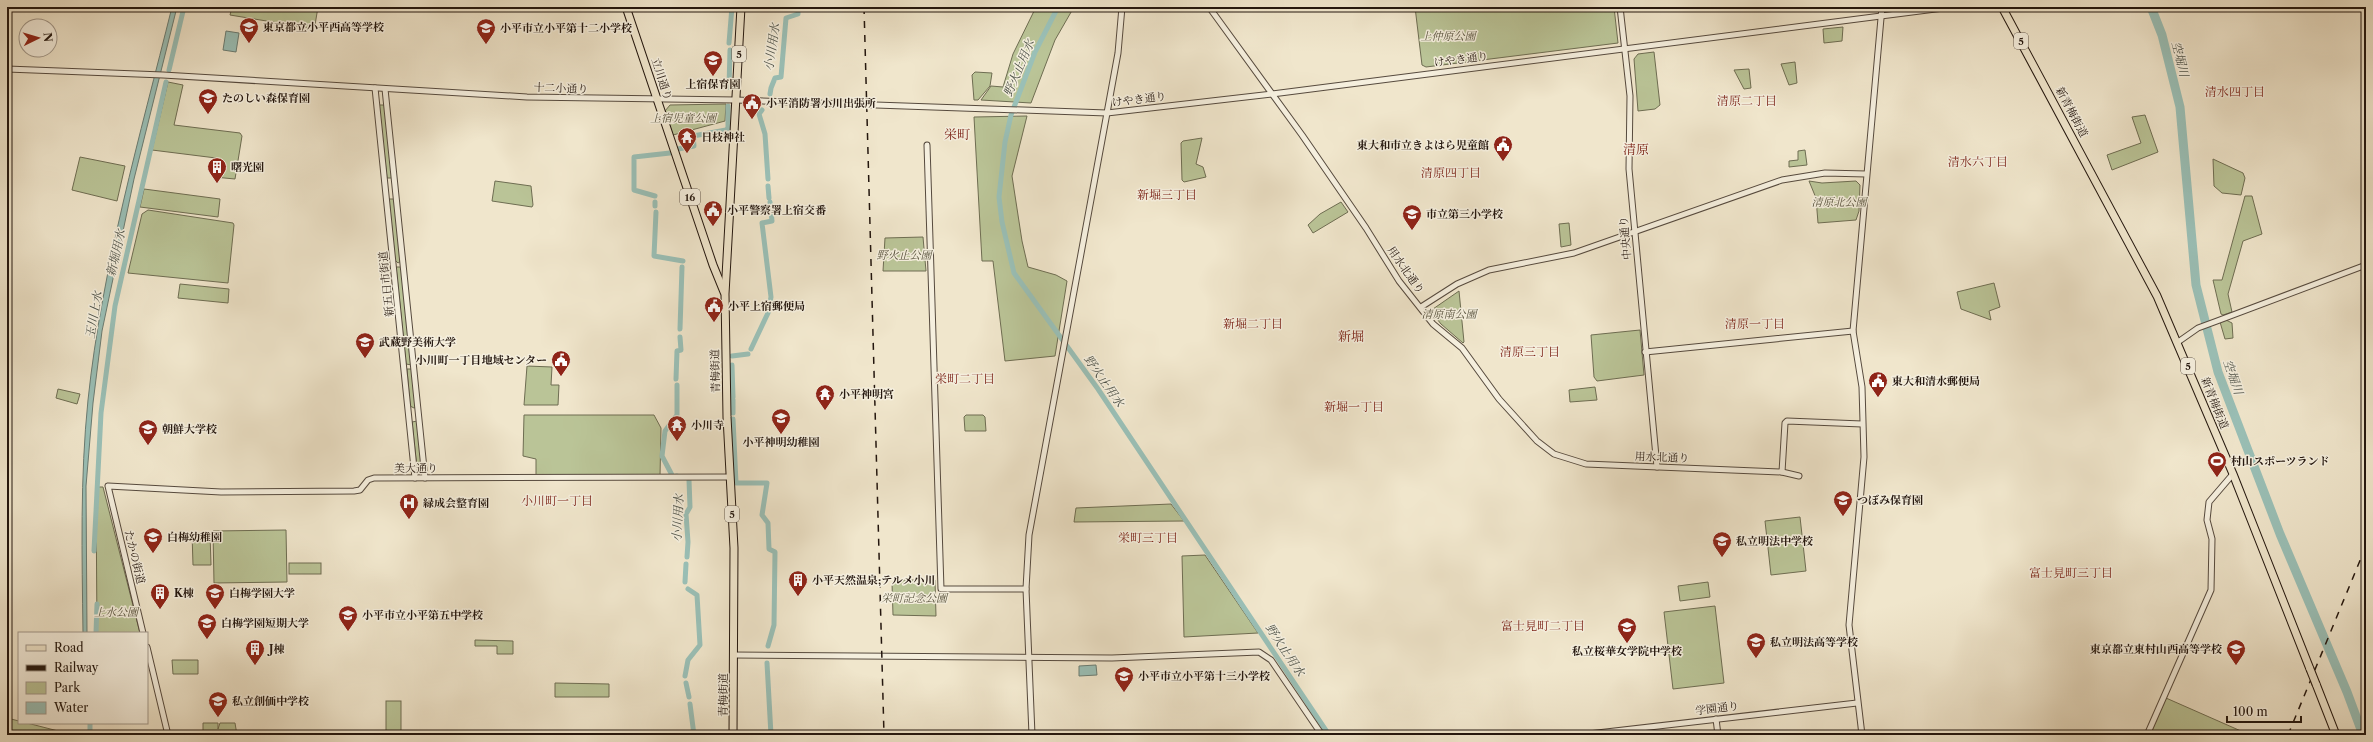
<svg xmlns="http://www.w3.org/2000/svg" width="2373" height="742" font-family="'Libre Caslon Text','Noto Serif JP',serif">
  <rect width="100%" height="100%" fill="#f0e6cc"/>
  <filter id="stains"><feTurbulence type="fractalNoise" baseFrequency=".005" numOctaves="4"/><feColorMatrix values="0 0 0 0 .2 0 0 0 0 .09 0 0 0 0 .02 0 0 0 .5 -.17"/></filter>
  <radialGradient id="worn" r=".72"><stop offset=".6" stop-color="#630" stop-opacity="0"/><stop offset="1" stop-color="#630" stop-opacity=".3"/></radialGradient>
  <g fill="#bac497" stroke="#6e6d52">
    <polygon points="232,7 318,7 315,25 309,28 230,15"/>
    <polygon points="1036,7 1074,7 1055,40 1031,103 981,100 991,86 1003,87 1013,54"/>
    <polygon points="1415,7 1614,7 1618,43 1426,67 1422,65"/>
    <polygon points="1843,27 1842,41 1824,43 1823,29"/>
    <polygon points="1654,52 1660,105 1655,109 1638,111 1634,59 1638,54"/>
    <polygon points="1795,62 1797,83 1789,85 1781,64"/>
    <polygon points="1749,69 1751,88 1744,89 1734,70"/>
    <polygon points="975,72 992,73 990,86 978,100 974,100 972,75"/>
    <polygon points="168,82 183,85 174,125 240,133 242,136 235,179 214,177 216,158 152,150"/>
    <polygon points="726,104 725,121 673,135 665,111 670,105"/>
    <polygon points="379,105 385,105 392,178 387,178"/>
    <polygon points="2145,115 2158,152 2112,170 2107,155 2141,143 2132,117"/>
    <polygon points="1027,116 1012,176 1022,241 1028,267 1056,275 1067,281 1055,356 1005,361 993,261 982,261 974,117"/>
    <polygon points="1202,138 1196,164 1203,167 1206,177 1184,182 1182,180 1181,143 1183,141"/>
    <polygon points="1805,150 1807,165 1789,167 1789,161 1798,160 1798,151"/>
    <polygon points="80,157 125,166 117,201 72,190"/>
    <polygon points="2213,159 2243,173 2245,178 2241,195 2222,193 2214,186"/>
    <polygon points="495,181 531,186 533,205 532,207 492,201"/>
    <polygon points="1809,181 1822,183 1856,181 1860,185 1859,211 1856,220 1818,223 1816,198"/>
    <polygon points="144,189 220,199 218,217 140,207"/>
    <polygon points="2245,196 2252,196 2262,234 2243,241 2228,294 2232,312 2223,315 2221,314 2213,280 2222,280"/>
    <polygon points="389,199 394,199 401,261 398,263 395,260"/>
    <polygon points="1341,202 1348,212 1313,233 1308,225 1320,214"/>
    <polygon points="148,210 233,223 234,225 228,283 128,273 142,214"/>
    <polygon points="1569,223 1571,245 1561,247 1559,224"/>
    <polygon points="923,237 926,271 883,271 885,238"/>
    <polygon points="396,267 402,267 412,365 406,364"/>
    <polygon points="1994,283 2000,307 1989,311 1991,320 1961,309 1957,292"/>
    <polygon points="180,284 229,289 228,303 178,298"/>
    <polygon points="1459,291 1464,342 1463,343 1441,324 1433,314 1433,309"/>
    <polygon points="2226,320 2232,323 2233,338 2225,339 2220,322"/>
    <polygon points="1640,330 1644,375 1597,381 1594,377 1591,335"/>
    <polygon points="527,366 552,367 551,385 559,385 558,405 524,405"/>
    <polygon points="407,369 412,369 416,407 414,408 410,406"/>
    <polygon points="1595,387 1597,400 1570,402 1569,390"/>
    <polygon points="58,389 80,394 77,404 56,398"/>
    <polygon points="524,415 654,415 661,428 660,476 536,477 536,459 523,456"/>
    <polygon points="966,415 983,415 985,417 986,431 965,431 964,417"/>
    <polygon points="417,421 422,469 417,469 412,422"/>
    <polygon points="96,487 103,487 140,633 97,633"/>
    <polygon points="1171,504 1184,521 1074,522 1076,508"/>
    <polygon points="1800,517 1806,571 1771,575 1765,521"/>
    <polygon points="286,530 287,582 214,583 213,531"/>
    <polygon points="192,533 210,533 211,565 193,565"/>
    <polygon points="1205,555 1258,633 1184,637 1182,556"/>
    <rect x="289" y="563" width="32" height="11"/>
    <polygon points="894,580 935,580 936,616 893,615 892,583"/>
    <polygon points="1708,582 1710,597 1680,601 1678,586"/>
    <polygon points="1715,606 1724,683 1673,689 1664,612"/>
    <polygon points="475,640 513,641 513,654 497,654 497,646 475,646"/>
    <polygon points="172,660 198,660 198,674 173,674"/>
    <polygon points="555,683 609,684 609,697 555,697"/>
    <polygon points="2166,698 2250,735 2150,735"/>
    <rect x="386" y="701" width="15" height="34"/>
    <polygon points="11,719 19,721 19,723 27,723 62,732 62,735 8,735"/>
    <polygon points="203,723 218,723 218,729 220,723 235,723 237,735 192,735 203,735"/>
  </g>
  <g fill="#9ac0b7" stroke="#6a7c73">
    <path d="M172 7H177L134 179 102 331 93 403 86 486 87 633H83C82 555 80 478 88 400 102 267 140 136 172 7Z"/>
    <polygon points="226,31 239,33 236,52 223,50"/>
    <polygon points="1096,665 1097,675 1079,676 1079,666"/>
  </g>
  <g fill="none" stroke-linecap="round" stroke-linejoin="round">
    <g stroke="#9ac0b7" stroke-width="5">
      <polyline points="1058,7 1035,52 1011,115 1005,142 999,197 1002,222 1014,273 1098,389 1329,735"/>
      <polyline points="729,43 732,7"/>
      <polyline points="169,70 184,7"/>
      <polyline points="729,87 730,50"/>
      <polyline points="770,94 771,88 775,78 781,77 786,18 798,14 798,7"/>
      <polyline points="762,110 759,114 765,134 768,179"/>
      <polyline points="678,149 694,146 693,136 726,130 728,128 728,106"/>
      <polyline points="768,186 769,198"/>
      <polyline points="655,196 634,190 634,157 670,153"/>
      <polyline points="655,202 655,206"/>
      <polyline points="656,212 654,256 683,261"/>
      <polyline points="680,329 682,267"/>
      <polyline points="751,349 768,313 771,297 762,223 772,221 770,202"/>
      <polyline points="732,356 748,354"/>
      <polyline points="732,365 733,397"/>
      <polyline points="676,379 677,351 681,350 680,337"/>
      <polyline points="733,400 733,413"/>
      <polyline points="733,419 736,483 767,483 762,515 768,523 769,549 775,552 774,625 768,646"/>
      <polyline points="677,476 673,477 662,456 665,431 677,415 677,385"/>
      <polyline points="94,551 101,413 115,306 166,82"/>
      <polyline points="687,557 688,542 686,514 690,507 689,480"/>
      <polyline points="685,582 686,564"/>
      <polyline points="96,633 97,604"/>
      <polyline points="767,663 771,735"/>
      <polyline points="685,676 688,660 700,645 697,595 688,589"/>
      <polyline points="686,683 689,697"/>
      <polyline points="690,704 694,735"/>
      <polyline points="90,735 90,723"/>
    </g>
    <polyline stroke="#9ac0b7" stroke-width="9" points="2151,7 2162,35 2180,107 2196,285 2218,372 2280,534 2347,692 2363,735"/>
    <g stroke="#564a3e" stroke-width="7">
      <g id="tertiary">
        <polyline points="1209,7 1302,135 1366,228 1399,281 1433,324 1462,348 1499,399 1537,441 1554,454 1586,464 1782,472 1799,476"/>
        <polyline points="1620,7 1630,96 1629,169 1657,467"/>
        <polyline points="7,69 163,75 527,97 736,100 1107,113 1280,93 1951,7"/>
        <polyline points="375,88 415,478"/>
        <polyline points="385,89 425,478"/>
        <polyline points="927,145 941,589 1026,589"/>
        <polyline points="1421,307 1457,284 1489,270 1574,253 1782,180 1825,173 1866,174"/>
        <polyline points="2178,342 2198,328 2217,321 2366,265"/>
        <polyline points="1645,352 1853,331"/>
        <polyline points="1782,472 1785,423 1787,421 1862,424"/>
        <polyline points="143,633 108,486 221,492 354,491 360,490 368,480 374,478 730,477"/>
        <polyline points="147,647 168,735"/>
        <polyline points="734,655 1112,658 1259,652 1271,660 1322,735"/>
        <polyline points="1716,719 1718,735"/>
        <polyline points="1032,735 1026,589 1029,535 1107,113 1118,53 1122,7"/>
        <polyline points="1580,735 1857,703"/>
        <polyline points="1862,735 1849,625 1864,457 1862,387 1853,331 1882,7"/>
        <polyline points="2147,735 2211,590 2212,539 2207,520 2209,502 2233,474"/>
      </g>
    </g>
    <g stroke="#23160e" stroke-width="9">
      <g id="primary">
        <polyline points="626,7 713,265 724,292"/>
        <polyline points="2002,7 2157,296 2233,474 2310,669"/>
        <polyline points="2316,684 2336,735"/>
        <polyline points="733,735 734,548 727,417 725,294 741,7"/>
      </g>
    </g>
    <use href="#tertiary" stroke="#f5efde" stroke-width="5"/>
    <use href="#primary" stroke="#f0e6cc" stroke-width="7"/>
    <g stroke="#23160e" stroke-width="1.5" stroke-dasharray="7 7" stroke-linecap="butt">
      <polyline points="864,7 884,735"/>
      <polyline points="2288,735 2366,546"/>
    </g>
    <g stroke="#23160e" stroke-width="9" stroke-linecap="butt">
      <polyline id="primary-bridge" points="2310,669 2316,684"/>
    </g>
    <use href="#primary-bridge" stroke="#f0e6cc" stroke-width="7"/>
  </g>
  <defs>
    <g id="school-pin" transform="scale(1)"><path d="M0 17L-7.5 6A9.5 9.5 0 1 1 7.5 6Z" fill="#8f2418" stroke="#f5efde"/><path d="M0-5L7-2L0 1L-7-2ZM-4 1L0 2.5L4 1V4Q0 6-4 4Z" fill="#fff"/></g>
    <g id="civic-pin" transform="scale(1)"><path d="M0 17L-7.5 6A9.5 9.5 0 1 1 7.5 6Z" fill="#8f2418" stroke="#f5efde"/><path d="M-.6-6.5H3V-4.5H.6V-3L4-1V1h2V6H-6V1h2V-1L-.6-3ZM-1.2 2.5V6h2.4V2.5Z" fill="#fff"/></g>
    <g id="temple-pin" transform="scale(1)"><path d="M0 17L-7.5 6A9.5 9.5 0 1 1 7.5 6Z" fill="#8f2418" stroke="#f5efde"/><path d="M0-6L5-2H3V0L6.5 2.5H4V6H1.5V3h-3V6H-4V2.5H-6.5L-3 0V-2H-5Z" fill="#fff"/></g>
    <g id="building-pin" transform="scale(1)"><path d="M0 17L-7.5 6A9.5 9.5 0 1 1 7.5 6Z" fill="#8f2418" stroke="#f5efde"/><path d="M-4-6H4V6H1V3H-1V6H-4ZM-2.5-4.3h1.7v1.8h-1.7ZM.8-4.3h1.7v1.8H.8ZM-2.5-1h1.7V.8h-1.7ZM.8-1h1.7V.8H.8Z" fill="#fff"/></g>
    <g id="university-pin" transform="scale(1)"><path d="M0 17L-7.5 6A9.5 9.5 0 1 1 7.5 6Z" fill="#8f2418" stroke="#f5efde"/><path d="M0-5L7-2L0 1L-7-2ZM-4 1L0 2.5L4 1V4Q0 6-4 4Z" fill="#fff"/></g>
    <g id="stadium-pin" transform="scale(1)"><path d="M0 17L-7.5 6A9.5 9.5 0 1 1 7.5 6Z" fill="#8f2418" stroke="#f5efde"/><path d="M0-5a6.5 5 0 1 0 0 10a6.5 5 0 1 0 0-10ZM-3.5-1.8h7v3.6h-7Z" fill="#fff"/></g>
    <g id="hospital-pin" transform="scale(1)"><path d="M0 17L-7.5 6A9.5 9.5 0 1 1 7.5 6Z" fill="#8f2418" stroke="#f5efde"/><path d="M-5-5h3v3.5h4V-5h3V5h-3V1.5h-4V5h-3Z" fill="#fff"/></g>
  </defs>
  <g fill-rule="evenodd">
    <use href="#school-pin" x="249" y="27"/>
    <use href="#school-pin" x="486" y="28"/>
    <use href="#school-pin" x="713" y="60"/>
    <use href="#school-pin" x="208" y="98"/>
    <use href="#civic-pin" x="752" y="103"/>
    <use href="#temple-pin" x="687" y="137"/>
    <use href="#civic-pin" x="1503" y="145"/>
    <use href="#building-pin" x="217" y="167"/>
    <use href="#civic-pin" x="713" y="210"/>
    <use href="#school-pin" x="1412" y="214"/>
    <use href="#civic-pin" x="714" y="306"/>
    <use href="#university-pin" x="365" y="342"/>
    <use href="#civic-pin" x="561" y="360"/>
    <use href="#civic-pin" x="1878" y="381"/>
    <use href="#temple-pin" x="825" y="394"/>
    <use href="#school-pin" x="781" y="418"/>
    <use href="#temple-pin" x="677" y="425"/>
    <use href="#university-pin" x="148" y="429"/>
    <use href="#stadium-pin" x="2217" y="461"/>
    <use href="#school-pin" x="1843" y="500"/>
    <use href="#hospital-pin" x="409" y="503"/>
    <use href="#school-pin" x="153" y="537"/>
    <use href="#school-pin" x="1722" y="541"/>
    <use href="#building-pin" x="798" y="580"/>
    <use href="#building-pin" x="160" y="593"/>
    <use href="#university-pin" x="215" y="593"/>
    <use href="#school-pin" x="348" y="615"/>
    <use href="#university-pin" x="207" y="623"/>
    <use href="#school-pin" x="1627" y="627"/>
    <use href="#school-pin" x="1756" y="642"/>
    <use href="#building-pin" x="255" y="649"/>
    <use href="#school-pin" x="2236" y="649"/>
    <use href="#school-pin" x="1124" y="676"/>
    <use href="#school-pin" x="218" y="701"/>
  </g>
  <g text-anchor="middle" stroke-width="3" stroke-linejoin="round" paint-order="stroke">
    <g fill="#f5efde" stroke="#62574c" stroke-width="1">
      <rect x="2014" y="33" width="14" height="16" rx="3"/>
      <rect x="732" y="46" width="14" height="16" rx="3"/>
      <rect x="680" y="189" width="20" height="16" rx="3"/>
      <rect x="2181" y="358" width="14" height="16" rx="3"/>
      <rect x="725" y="506" width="14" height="16" rx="3"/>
    </g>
    <g font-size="10" font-weight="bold" fill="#23160e">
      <text x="2021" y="45">5</text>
      <text x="739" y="58">5</text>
      <text x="690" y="201">16</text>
      <text x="2188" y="370">5</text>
      <text x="732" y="518">5</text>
    </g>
    <g font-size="11" font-weight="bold" fill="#23160e" stroke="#f5efde" text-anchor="start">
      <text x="263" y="31">東京都立小平西高等学校</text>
      <text x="500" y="32">小平市立小平第十二小学校</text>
      <text x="713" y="88" text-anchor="middle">上宿保育園</text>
      <text x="222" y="102">たのしい森保育園</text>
      <text x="766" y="107">小平消防署小川出張所</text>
      <text x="701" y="141">日枝神社</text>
      <text x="1489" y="149" text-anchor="end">東大和市立きよはら児童館</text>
      <text x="231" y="171">曙光園</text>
      <text x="727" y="214">小平警察署上宿交番</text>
      <text x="1426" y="218">市立第三小学校</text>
      <text x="728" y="310">小平上宿郵便局</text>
      <text x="379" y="346">武蔵野美術大学</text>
      <text x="547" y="364" text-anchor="end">小川町一丁目地域センター</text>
      <text x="1892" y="385">東大和清水郵便局</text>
      <text x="839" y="398">小平神明宮</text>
      <text x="691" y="429">小川寺</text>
      <text x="162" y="433">朝鮮大学校</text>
      <text x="781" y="446" text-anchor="middle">小平神明幼稚園</text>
      <text x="2231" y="465">村山スポーツランド</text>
      <text x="1857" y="504">つぼみ保育園</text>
      <text x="423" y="507">緑成会整育園</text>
      <text x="167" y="541">白梅幼稚園</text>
      <text x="1736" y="545">私立明法中学校</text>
      <text x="812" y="584">小平天然温泉;テルメ小川</text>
      <text x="174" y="597">K棟</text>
      <text x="229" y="597">白梅学園大学</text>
      <text x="362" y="619">小平市立小平第五中学校</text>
      <text x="221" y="627">白梅学園短期大学</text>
      <text x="1770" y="646">私立明法高等学校</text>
      <text x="269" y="653">J棟</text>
      <text x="2222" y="653" text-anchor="end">東京都立東村山西高等学校</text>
      <text x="1627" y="655" text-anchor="middle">私立桜華女学院中学校</text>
      <text x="1138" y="680">小平市立小平第十三小学校</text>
      <text x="232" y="705">私立創価中学校</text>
    </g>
    <g font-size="11" font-style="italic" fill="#58533e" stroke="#f5efde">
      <text x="1448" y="40">上仲原公園</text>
      <text x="683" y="122">上宿児童公園</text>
      <text x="1839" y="206">清原北公園</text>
      <text x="904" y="259">野火止公園</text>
      <text x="1449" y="318">清原南公園</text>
      <text x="914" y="602">栄町記念公園</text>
      <text x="116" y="616">上水公園</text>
    </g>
    <g font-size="11" fill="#23160e" stroke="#f5efde">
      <text transform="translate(1461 59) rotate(-7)" y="4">けやき通り</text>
      <text transform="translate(662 79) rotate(72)" y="4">立川通り</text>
      <text transform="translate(561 88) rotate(2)" y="4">十二小通り</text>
      <text transform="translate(1139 99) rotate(-7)" y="4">けやき通り</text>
      <text transform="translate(2072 112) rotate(62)" y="4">新青梅街道</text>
      <text transform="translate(1625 238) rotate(-95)" y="4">中央通り</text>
      <text transform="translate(1406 270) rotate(55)" y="4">用水北通り</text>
      <text transform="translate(386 284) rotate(-96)" y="4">新五日市街道</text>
      <text transform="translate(715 371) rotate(-91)" y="4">青梅街道</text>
      <text transform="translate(2215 403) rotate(68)" y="4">新青梅街道</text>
      <text transform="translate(1662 457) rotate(2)" y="4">用水北通り</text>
      <text x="416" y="472">美大通り</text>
      <text transform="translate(135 557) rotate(76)" y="4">たかの街道</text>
      <text transform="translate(723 695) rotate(-90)" y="4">青梅街道</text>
      <text transform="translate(1717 708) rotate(-7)" y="4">学園通り</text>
    </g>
    <g font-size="12" font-style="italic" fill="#4d5249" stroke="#f5efde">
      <text transform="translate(772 47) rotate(-82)" y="4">小川用水</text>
      <text transform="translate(2180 59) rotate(76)" y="4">空堀川</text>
      <text transform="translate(1019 68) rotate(-67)" y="4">野火止用水</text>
      <text transform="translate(116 253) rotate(-77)" y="4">新堀用水</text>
      <text transform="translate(94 315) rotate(-80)" y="4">玉川上水</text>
      <text transform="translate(2233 377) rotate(71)" y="4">空堀川</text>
      <text transform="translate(1104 381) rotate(55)" y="4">野火止用水</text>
      <text transform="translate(678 518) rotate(-87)" y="4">小川用水</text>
      <text transform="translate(1285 650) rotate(56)" y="4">野火止用水</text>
    </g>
    <g font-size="12" fill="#7a1f14" stroke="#f5efde">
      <text x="2235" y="96">清水四丁目</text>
      <text x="1747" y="105">清原二丁目</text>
      <text x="1978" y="166">清水六丁目</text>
      <text x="1451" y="177">清原四丁目</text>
      <text x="1167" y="199">新堀三丁目</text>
      <text x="1253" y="328">新堀二丁目</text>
      <text x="1755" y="328">清原一丁目</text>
      <text x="1530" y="356">清原三丁目</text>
      <text x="965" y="383">栄町二丁目</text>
      <text x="1354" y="411">新堀一丁目</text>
      <text x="557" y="505">小川町一丁目</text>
      <text x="1148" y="542">栄町三丁目</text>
      <text x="2071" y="577">富士見町三丁目</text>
      <text x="1543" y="630">富士見町二丁目</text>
    </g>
    <g font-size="13" fill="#7a1f14" stroke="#f5efde">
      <text x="957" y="139">栄町</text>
      <text x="1636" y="154">清原</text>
      <text x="1351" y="341">新堀</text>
    </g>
  </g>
  <rect width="2373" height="742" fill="none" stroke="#f0e6cc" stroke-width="24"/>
  <rect x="8" y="8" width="2357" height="726" fill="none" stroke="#23160e" stroke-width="2"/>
  <rect x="12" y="12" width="2349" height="718" fill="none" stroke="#23160e"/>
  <rect x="18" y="632" width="130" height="92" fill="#f5efde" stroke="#a1988b"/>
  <rect x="26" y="645" width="20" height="6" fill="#f0e6cc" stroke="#a1988b"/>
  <text x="54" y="652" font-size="12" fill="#23160e">Road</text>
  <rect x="26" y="665" width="20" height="6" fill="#23160e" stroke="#a1988b"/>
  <text x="54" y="672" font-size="12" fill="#23160e">Railway</text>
  <rect x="26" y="682" width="20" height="12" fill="#bac497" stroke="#a1988b"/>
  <text x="54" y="692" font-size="12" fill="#23160e">Park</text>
  <rect x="26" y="702" width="20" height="12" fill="#9ac0b7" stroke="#a1988b"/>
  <text x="54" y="712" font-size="12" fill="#23160e">Water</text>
  <g transform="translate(38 38) rotate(85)"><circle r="19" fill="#f5efde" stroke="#a1988b"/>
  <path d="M0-3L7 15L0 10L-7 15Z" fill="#8f2418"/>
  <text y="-6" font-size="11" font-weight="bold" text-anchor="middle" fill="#23160e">N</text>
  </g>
  <path d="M2227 716v6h74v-6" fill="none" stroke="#23160e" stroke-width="2"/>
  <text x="2233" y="716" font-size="12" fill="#23160e" stroke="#f5efde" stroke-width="3" paint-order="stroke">100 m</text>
  <rect width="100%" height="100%" filter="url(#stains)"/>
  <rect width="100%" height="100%" fill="url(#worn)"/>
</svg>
